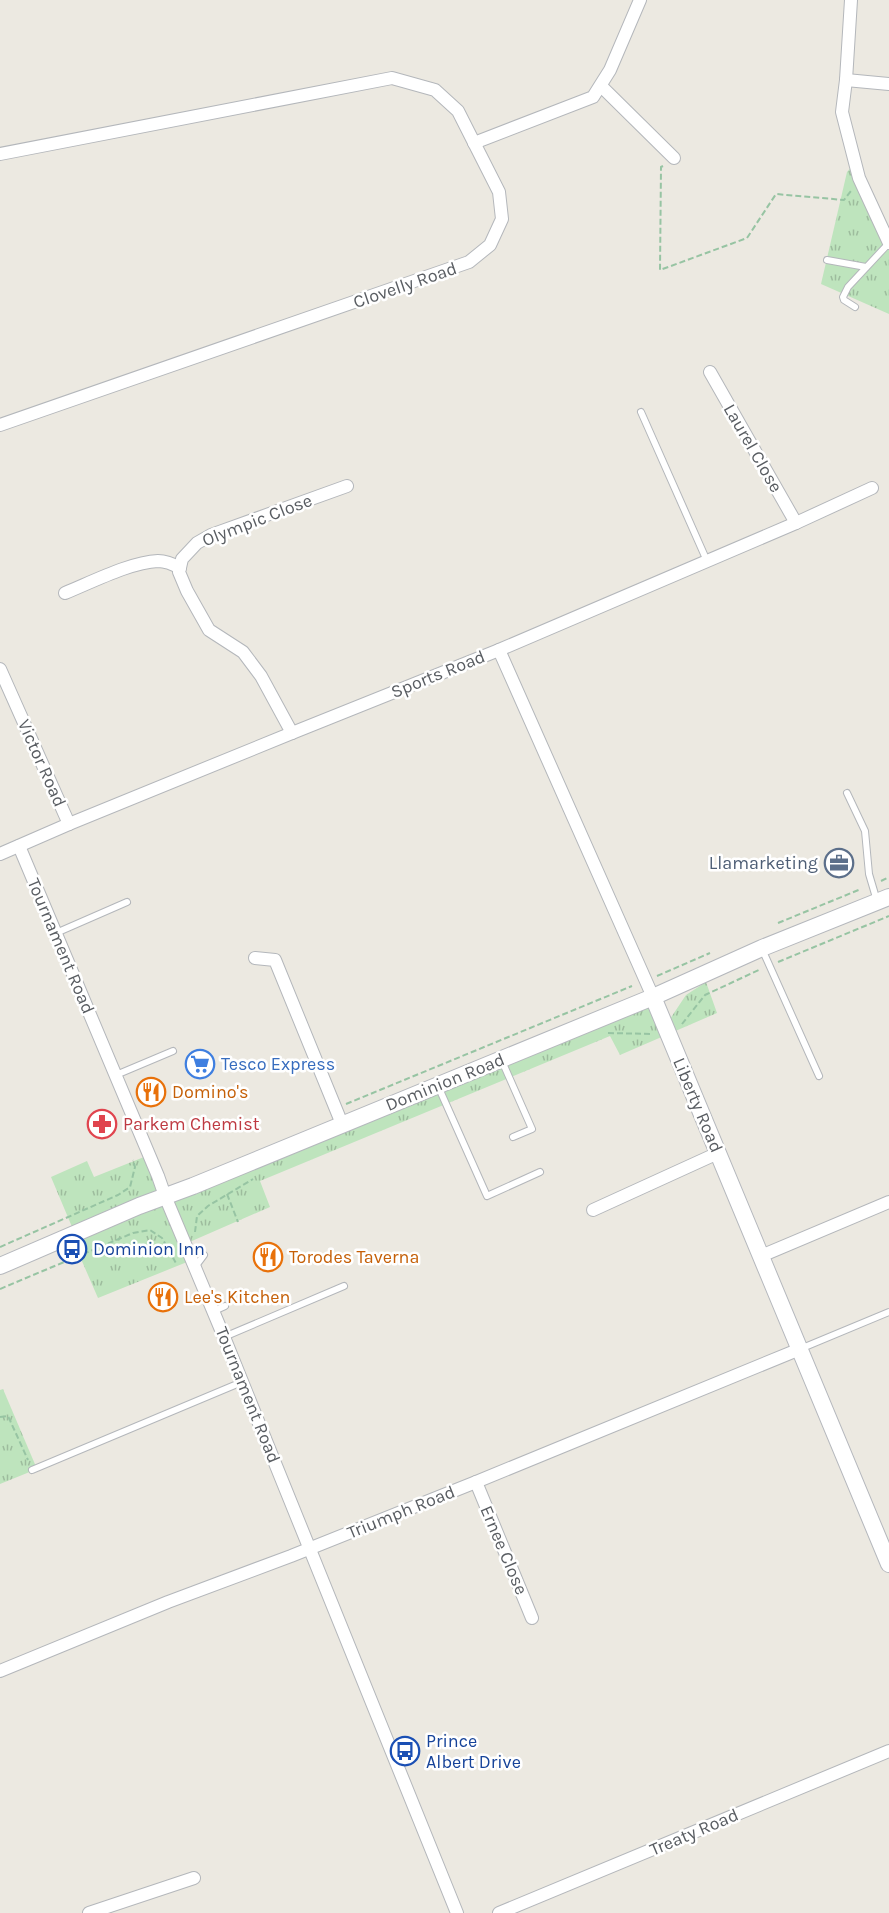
<svg xmlns="http://www.w3.org/2000/svg" width="889" height="1913" font-family="Karla,sans-serif">
  <defs>
    <pattern id="grass-tufts" width="24" height="20" patternUnits="userSpaceOnUse" patternTransform="scale(1.5)"><rect width="24" height="20" fill="#bee4bd"/><path d="M3 7l-1-3M5 7V3M7 7l1-3M15 17l-1-3M17 17v-4M19 17l1-3" fill="none" stroke="#9dbc9d"/></pattern>
  </defs>
  <rect width="100%" height="100%" fill="#ece9e1"/>
  <g fill="url(#grass-tufts)">
    <polygon points="855,163 889,243 889,314 821,284 847,172"/>
    <polygon points="706,982 717,1013 620,1055 610,1036 260,1181 270,1207 185,1244 192,1260 98,1298 71,1236 75,1234 51,1177 87,1161 94,1177 149,1155 164,1196 653,997 668,1022 686,995"/>
    <polygon points="3,1389 37,1469 0,1484 0,1390"/>
  </g>
  <g fill="none" stroke-linecap="round" stroke-linejoin="round">
    <g stroke="#b4b7bb" stroke-width="8">
      <g id="lane">
        <polyline points="827,260 866,267"/>
        <polyline points="855,307 844,300 843,297 848,287 889,243"/>
        <polyline points="641,412 707,561"/>
        <polyline points="847,793 865,831 869,874 877,901"/>
        <polyline points="56,933 127,902"/>
        <polyline points="762,949 819,1076"/>
        <polyline points="502,1061 532,1129 513,1137"/>
        <polyline points="116,1075 173,1051"/>
        <polyline points="438,1086 487,1196 540,1172"/>
        <polyline points="195,1267 204,1255"/>
        <polyline points="214,1311 225,1306"/>
        <polyline points="224,1337 344,1286"/>
        <polyline points="800,1349 889,1312"/>
        <polyline points="32,1470 242,1382"/>
      </g>
    </g>
    <g stroke="#b4b7bb" stroke-width="14">
      <g id="street">
        <polyline points="851,0 846,80 842,112 859,178 889,243"/>
        <polyline points="846,80 889,84"/>
        <polyline points="601,86 674,158"/>
        <polyline points="474,143 593,97 610,70 640,0"/>
        <polyline points="0,154 392,78 435,90 458,111 499,192 502,219 490,245 469,262 0,425"/>
        <polyline points="710,372 796,523"/>
        <path d="M65 593C92 582 131 562 158 561 166 561 173 564 180 568"/>
        <polyline points="499,650 653,997"/>
        <polyline points="0,669 69,824"/>
        <polyline points="292,733 261,676 243,652 209,630 187,591 179,572 182,559 197,543 211,535 347,486"/>
        <polyline points="19,846 158,1176 165,1196 224,1337 457,1913"/>
        <polyline points="0,854 69,824 292,733 499,650 796,523 872,488"/>
        <polyline points="255,958 275,960 342,1124"/>
        <polyline points="593,1210 718,1153"/>
        <polyline points="761,1256 889,1202"/>
        <polyline points="476,1482 532,1618"/>
        <polyline points="0,1671 168,1602 291,1556 476,1482 800,1349"/>
        <polyline points="89,1913 194,1878"/>
        <polyline points="499,1913 889,1751"/>
      </g>
    </g>
    <g stroke="#b5b8bd" stroke-width="18">
      <g id="secondary">
        <polyline points="653,997 889,1564"/>
        <polyline points="0,1266 139,1206 193,1186 653,997 762,948 889,897"/>
      </g>
    </g>
    <g stroke="#97c4a3" stroke-width="2" stroke-dasharray="6 3" stroke-linecap="butt">
      <polyline points="663,166 661,167 660,270 747,238 776,194 844,200 851,191"/>
      <polyline points="881,881 889,877"/>
      <polyline points="778,923 861,889"/>
      <polyline points="778,962 889,916"/>
      <polyline points="657,976 710,953"/>
      <polyline points="682,1024 705,995 761,969"/>
      <polyline points="608,1033 653,1034"/>
      <polyline points="346,1104 632,986"/>
      <polyline points="227,1194 238,1222"/>
      <polyline points="195,1232 197,1216 208,1206 253,1179"/>
      <polyline points="0,1247 118,1195 130,1187 135,1167 133,1160"/>
      <polyline points="0,1289 133,1233 150,1230 162,1238 177,1265"/>
      <polyline points="0,1417 8,1416 28,1460"/>
    </g>
    <use href="#lane" stroke="#fff" stroke-width="6"/>
    <use href="#street" stroke="#fff" stroke-width="12"/>
    <use href="#secondary" stroke="#fff" stroke-width="16"/>
  </g>
  <defs>
    <g id="office-ring" transform="scale(1.5)"><circle r="9.5" fill="#fff" stroke="#5c6f8a" stroke-width="1.5"/><path d="M-6-3h4V-5.5h4V-3h4V5H-6ZM-1-4.5V-3h2v-1.5ZM-6 0V1H6V0Z" fill="#5c6f8a"/></g>
    <g id="supermarket-ring" transform="scale(1.5)"><circle r="9.5" fill="#fff" stroke="#3f7fe0" stroke-width="1.5"/><path d="M-6-5.5h2.5l.6 2H6L4.5 2H-2.5L-4.4-4H-6ZM-1.5 3.2a1.3 1.3 0 1 0 .1 0ZM3 3.2a1.3 1.3 0 1 0 .1 0Z" fill="#3f7fe0"/></g>
    <g id="restaurant-ring" transform="scale(1.5)"><circle r="9.5" fill="#fff" stroke="#e8710a" stroke-width="1.5"/><path d="M-5-6h1v4h1v-4h1v4h1v-4h1v5L-1.5 .5V6h-2V.5L-5-1ZM5-6V6H3V1.5H1.5Q1.5-4 5-6Z" fill="#e8710a"/></g>
    <g id="pharmacy-ring" transform="scale(1.5)"><circle r="9.5" fill="#fff" stroke="#e0444e" stroke-width="1.5"/><path d="M-2-6h4v4h4v4h-4v4h-4v-4h-4v-4h4Z" fill="#e0444e"/></g>
    <g id="bus-ring" transform="scale(1.5)"><circle r="9.5" fill="#fff" stroke="#1a4fb4" stroke-width="1.5"/><path d="M-5-6H5V4H4V6H2V4H-2V6H-4V4H-5ZM-3.5-4V0h7V-4ZM-3.5 1.2v1.5H-2V1.2ZM2 1.2v1.5H3.5V1.2Z" fill="#1a4fb4"/></g>
  </defs>
  <g fill-rule="evenodd">
    <use href="#office-ring" x="839" y="863"/>
    <use href="#supermarket-ring" x="200" y="1064"/>
    <use href="#restaurant-ring" x="151" y="1092"/>
    <use href="#pharmacy-ring" x="102" y="1124"/>
    <use href="#bus-ring" x="72" y="1249"/>
    <use href="#restaurant-ring" x="268" y="1257"/>
    <use href="#restaurant-ring" x="163" y="1297"/>
    <use href="#bus-ring" x="405" y="1751"/>
  </g>
  <g text-anchor="middle" stroke-width="5" stroke-linejoin="round" paint-order="stroke">
    <g font-size="18" fill="#595d62" stroke="#fff">
      <text transform="translate(405 285) rotate(-19)" y="6">Clovelly Road</text>
      <text transform="translate(753 448) rotate(60)" y="6">Laurel Close</text>
      <text transform="translate(257 520) rotate(-21)" y="6">Olympic Close</text>
      <text transform="translate(438 674) rotate(-22)" y="6">Sports Road</text>
      <text transform="translate(42 763) rotate(66)" y="6">Victor Road</text>
      <text transform="translate(61 946) rotate(67)" y="6">Tournament Road</text>
      <text transform="translate(445 1082) rotate(-22)" y="6">Dominion Road</text>
      <text transform="translate(698 1105) rotate(67)" y="6">Liberty Road</text>
      <text transform="translate(248 1395) rotate(68)" y="6">Tournament Road</text>
      <text transform="translate(401 1512) rotate(-22)" y="6">Triumph Road</text>
      <text transform="translate(504 1550) rotate(67)" y="6">Ernee Close</text>
      <text transform="translate(694 1832) rotate(-23)" y="6">Treaty Road</text>
    </g>
    <g font-size="18" fill="#4e5e75" stroke="#fff" text-anchor="end">
      <text x="818" y="869">Llamarketing</text>
    </g>
    <g font-size="18" fill="#366cbe" stroke="#fff" text-anchor="start">
      <text x="221" y="1070">Tesco Express</text>
    </g>
    <g font-size="18" fill="#c56008" stroke="#fff" text-anchor="start">
      <text x="172" y="1098">Domino's</text>
      <text x="289" y="1263">Torodes Taverna</text>
      <text x="184" y="1303">Lee's Kitchen</text>
    </g>
    <g font-size="18" fill="#be3a42" stroke="#fff" text-anchor="start">
      <text x="123" y="1130">Parkem Chemist</text>
    </g>
    <g font-size="18" fill="#164399" stroke="#fff" text-anchor="start">
      <text x="93" y="1255">Dominion Inn</text>
      <text x="426" y="1747">Prince<tspan x="426" dy="21">Albert Drive</tspan></text>
    </g>
  </g>
</svg>
